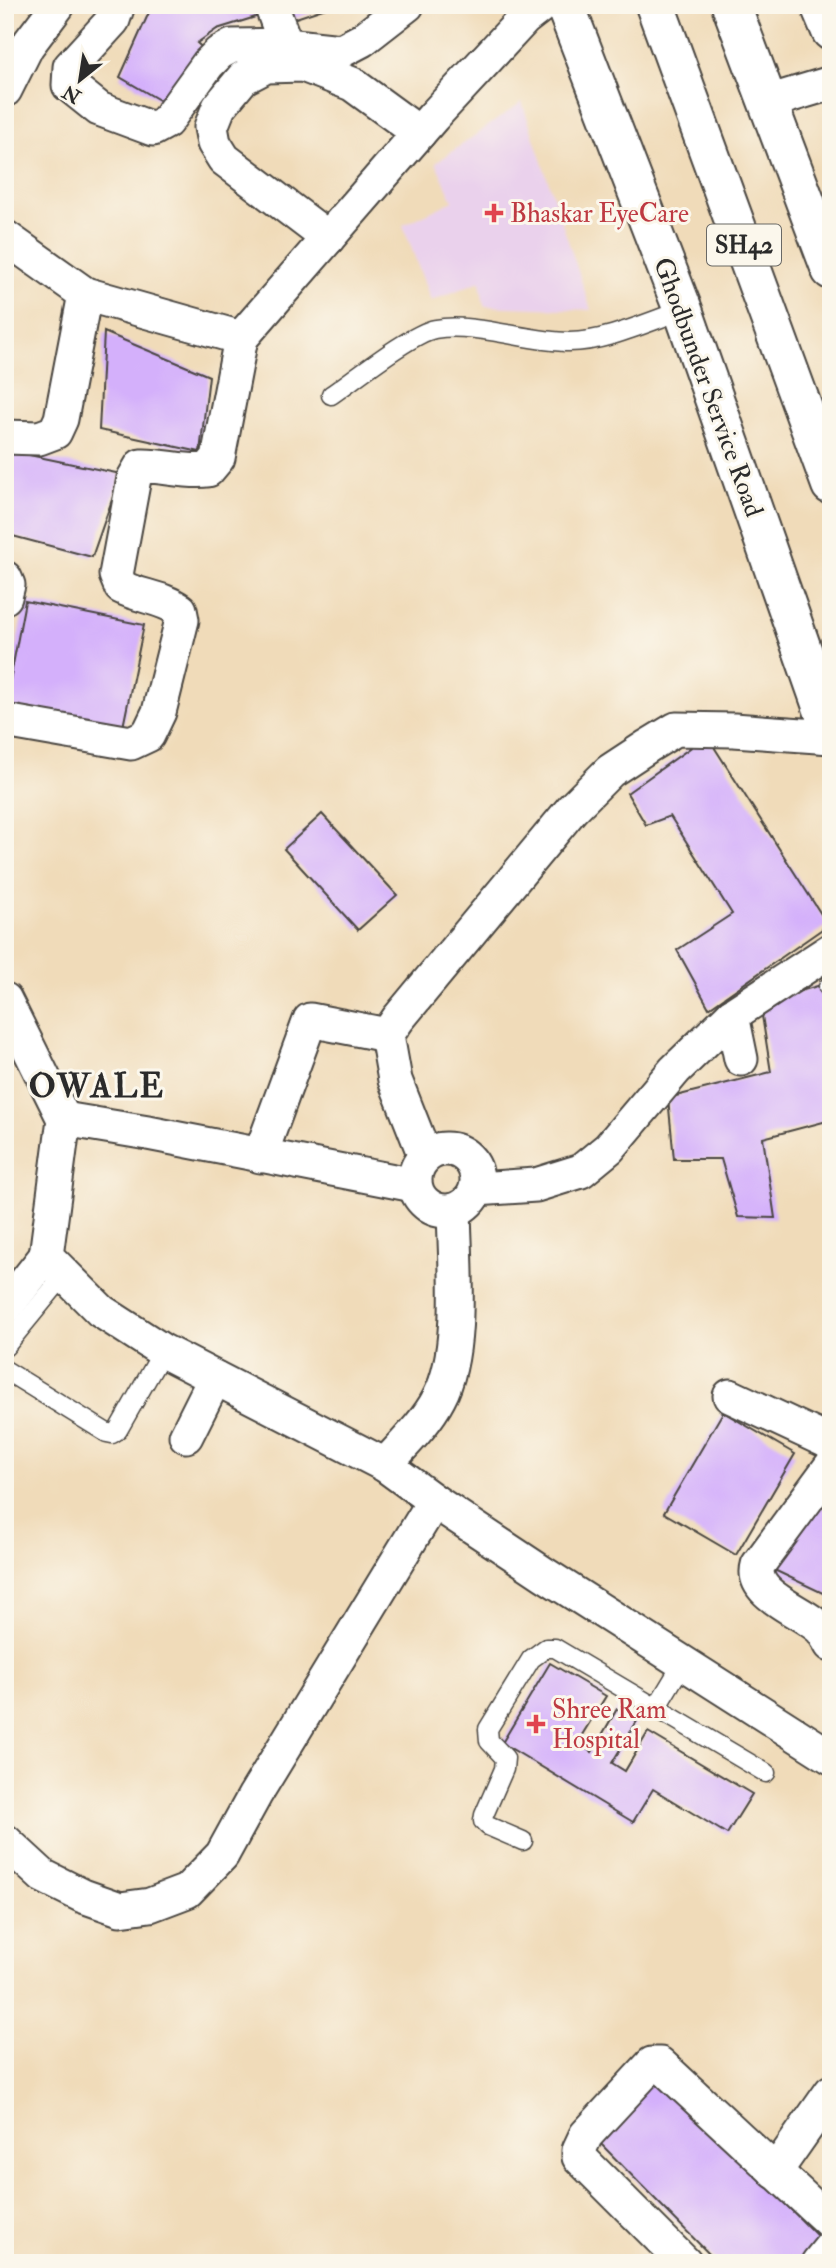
<svg xmlns="http://www.w3.org/2000/svg" width="836" height="2268" font-family="'IM FELL Double Pica',serif">
  <rect width="100%" height="100%" fill="#fbf7ec"/>
  <filter id="ink" filterUnits="userSpaceOnUse"><feTurbulence type="fractalNoise" baseFrequency=".0143" numOctaves="2"/><feDisplacementMap in="SourceGraphic" scale="14" xChannelSelector="R" yChannelSelector="G"/><feConvolveMatrix kernelMatrix="1 2 1 2 8 2 1 2 1" color-interpolation-filters="sRGB"/></filter>
  <filter id="wash" filterUnits="userSpaceOnUse"><feTurbulence type="fractalNoise" baseFrequency=".00686" numOctaves="4" result="noise"/><feDisplacementMap in="SourceGraphic" scale="28" xChannelSelector="R" yChannelSelector="G"/><feGaussianBlur stdDeviation="1.57" result="paint"/><feColorMatrix in="noise" values="0 0 0 0 0 0 0 0 0 0 0 0 0 0 0 0 0 1.4 0 .05"/><feComposite in="paint" operator="in"/></filter>
  <g filter="url(#wash)">
    <rect width="100%" height="100%" fill="#f0dbb9"/>
    <polygon fill="#ead1ec" points="522,102 591,310 484,306 480,281 431,301 403,225 453,201 436,163"/>
    <g id="blocks">
      <g fill="#d4b0fb">
        <polygon points="149,5 259,5 262,15 217,29 197,43 207,52 166,104 120,77 151,8"/>
        <polygon points="284,5 332,5 332,6 287,21"/>
        <polygon points="104,332 209,376 200,452 99,430"/>
        <polygon points="5,450 121,474 92,557 5,534"/>
        <polygon points="25,601 144,625 123,727 5,707"/>
        <polygon points="707,736 828,925 709,1008 677,950 732,914 670,816 646,825 627,793"/>
        <polygon points="322,814 397,895 358,930 284,849"/>
        <polygon points="824,984 831,1013 831,1120 763,1138 775,1218 738,1217 721,1159 674,1159 668,1098 771,1072 760,1003"/>
        <polygon points="723,1412 795,1454 736,1555 664,1513"/>
        <polygon points="812,1500 831,1512 831,1597 770,1568"/>
        <polygon points="550,1663 606,1696 577,1743 592,1752 617,1709 637,1721 612,1763 625,1771 648,1732 752,1794 727,1834 653,1789 633,1822 502,1743"/>
        <polygon points="657,2074 824,2243 803,2263 718,2263 594,2137"/>
      </g>
    </g>
  </g>
  <g filter="url(#ink)">
    <use href="#blocks" fill-opacity="0" stroke="#494540" stroke-width="2"/>
    <g fill="none" stroke-linecap="round" stroke-linejoin="round">
      <g stroke="#494540" stroke-width="21">
        <g id="service">
          <path d="M331 395C353 380 412 333 435 329 475 322 528 342 569 342 605 342 648 322 683 310"/>
          <polyline points="828,987 831,985"/>
          <polyline points="5,1347 65,1274"/>
          <polyline points="5,1370 107,1433 112,1434 118,1430 163,1351"/>
          <polyline points="656,1708 683,1663"/>
          <polyline points="523,1841 488,1826 483,1821 484,1815 504,1769 505,1758 489,1741 488,1729 531,1659 546,1648 555,1648 766,1773"/>
        </g>
      </g>
      <g stroke="#494540" stroke-width="37">
        <g id="minor">
          <polyline points="118,5 113,20 70,67 69,85 99,109 153,129 166,122 208,64 219,53 232,46 286,45 271,5"/>
          <polyline points="286,45 341,51 362,40 407,5"/>
          <polyline points="5,90 27,46 58,5"/>
          <polyline points="768,102 831,83"/>
          <path d="M5 237 85 294 241 338 218 458 208 470C185 473 164 465 141 466L134 478 116 575 121 587C140 597 162 597 180 610L182 620 159 712 148 735 131 743 5 721"/>
          <polyline points="328,238 224,159 214,143 211,127 219,107 243,78 266,66 303,65 352,84 419,133"/>
          <polyline points="241,338 433,117 524,19 542,5"/>
          <polyline points="5,437 39,438 55,432 61,419 85,294"/>
          <polyline points="5,578 8,585 5,597"/>
          <polyline points="5,1000 64,1119 46,1256 101,1311 163,1351 385,1465 434,1501 544,1574 831,1757"/>
          <polyline points="732,1015 741,1059"/>
          <polyline points="64,1119 148,1133 414,1185"/>
          <circle cx="446" cy="1180" r="31"/>
          <polyline points="260,1156 310,1020 387,1035"/>
          <polyline points="425,1156 395,1080 387,1035 398,1019 572,809 610,771 648,746 676,729 734,730 831,737"/>
          <polyline points="476,1189 536,1185 581,1171 609,1148 675,1070 732,1015 831,950"/>
          <polyline points="5,1308 46,1256"/>
          <polyline points="730,1396 831,1443"/>
          <polyline points="186,1436 215,1378"/>
          <path d="M385 1465C404 1444 426 1423 439 1398 464 1351 455 1264 454 1210"/>
          <path d="M831 1466 758 1565C749 1596 805 1611 822 1630 825 1634 828 1640 831 1645"/>
          <polyline points="5,1841 43,1876 83,1896 120,1909 150,1905 187,1891 222,1855 255,1795 434,1501"/>
          <polyline points="775,2172 831,2092"/>
          <polyline points="685,2263 579,2157 579,2150 586,2135 652,2064 660,2064 831,2223"/>
          <polyline points="818,2263 831,2247"/>
        </g>
      </g>
      <g stroke="#494540" stroke-width="42">
        <g id="tertiary">
          <polyline points="565,5 683,310 831,732"/>
          <polyline points="820,5 831,31"/>
        </g>
      </g>
      <g stroke="#494540" stroke-width="42">
        <g id="primary">
          <polyline points="655,5 831,485"/>
          <polyline points="731,5 831,270"/>
        </g>
      </g>
      <use href="#service" stroke="#fff" stroke-width="18"/>
      <use href="#minor" stroke="#fff" stroke-width="33"/>
      <use href="#tertiary" stroke="#fff" stroke-width="38"/>
      <use href="#primary" stroke="#fff" stroke-width="38"/>
    </g>
  </g>
  <g fill="#e0444e" stroke="#fbf7ec" stroke-width="2.5">
    <path d="M490.5 202.5h7v7h7v7h-7v7h-7v-7h-7v-7h7z"/>
    <path d="M532.5 1713.5h7v7h7v7h-7v7h-7v-7h-7v-7h7z"/>
  </g>
  <g text-anchor="middle" stroke-width="6" stroke-linejoin="round" paint-order="stroke">
    <rect fill="#fbf7ec" stroke="#696865" stroke-width="2" x="707" y="224.5" width="74" height="41" rx="5"/>
    <g font-size="24" font-weight="bold" fill="#2b2b2b">
      <text x="744" y="253">SH42</text>
    </g>
    <g font-size="26" fill="#be3a42" stroke="#fbf7ec" text-anchor="start">
      <text x="510" y="222">Bhaskar EyeCare</text>
      <text x="552" y="1718">Shree Ram<tspan x="552" dy="30">Hospital</tspan></text>
    </g>
    <g font-size="26" fill="#2b2b2b" stroke="#fbf7ec">
      <text transform="translate(709 387) rotate(70)" y="9">Ghodbunder Service Road</text>
    </g>
    <g font-size="33" font-weight="bold" letter-spacing="2" fill="#2b2b2b" stroke="#fbf7ec">
      <text x="97" y="1097">OWALE</text>
    </g>
  </g>
  <rect width="836" height="2268" fill="none" stroke="#fbf7ec" stroke-width="28"/>
  <g transform="translate(80 80) rotate(210)" stroke="#fbf7ec" stroke-width="5" paint-order="stroke">
  <path d="M0-5L12 26L0 18L-12 26Z" fill="#2b2b2b"/>
  <text y="-10" font-size="19" font-weight="bold" text-anchor="middle" fill="#2b2b2b">N</text>
  </g>
</svg>
